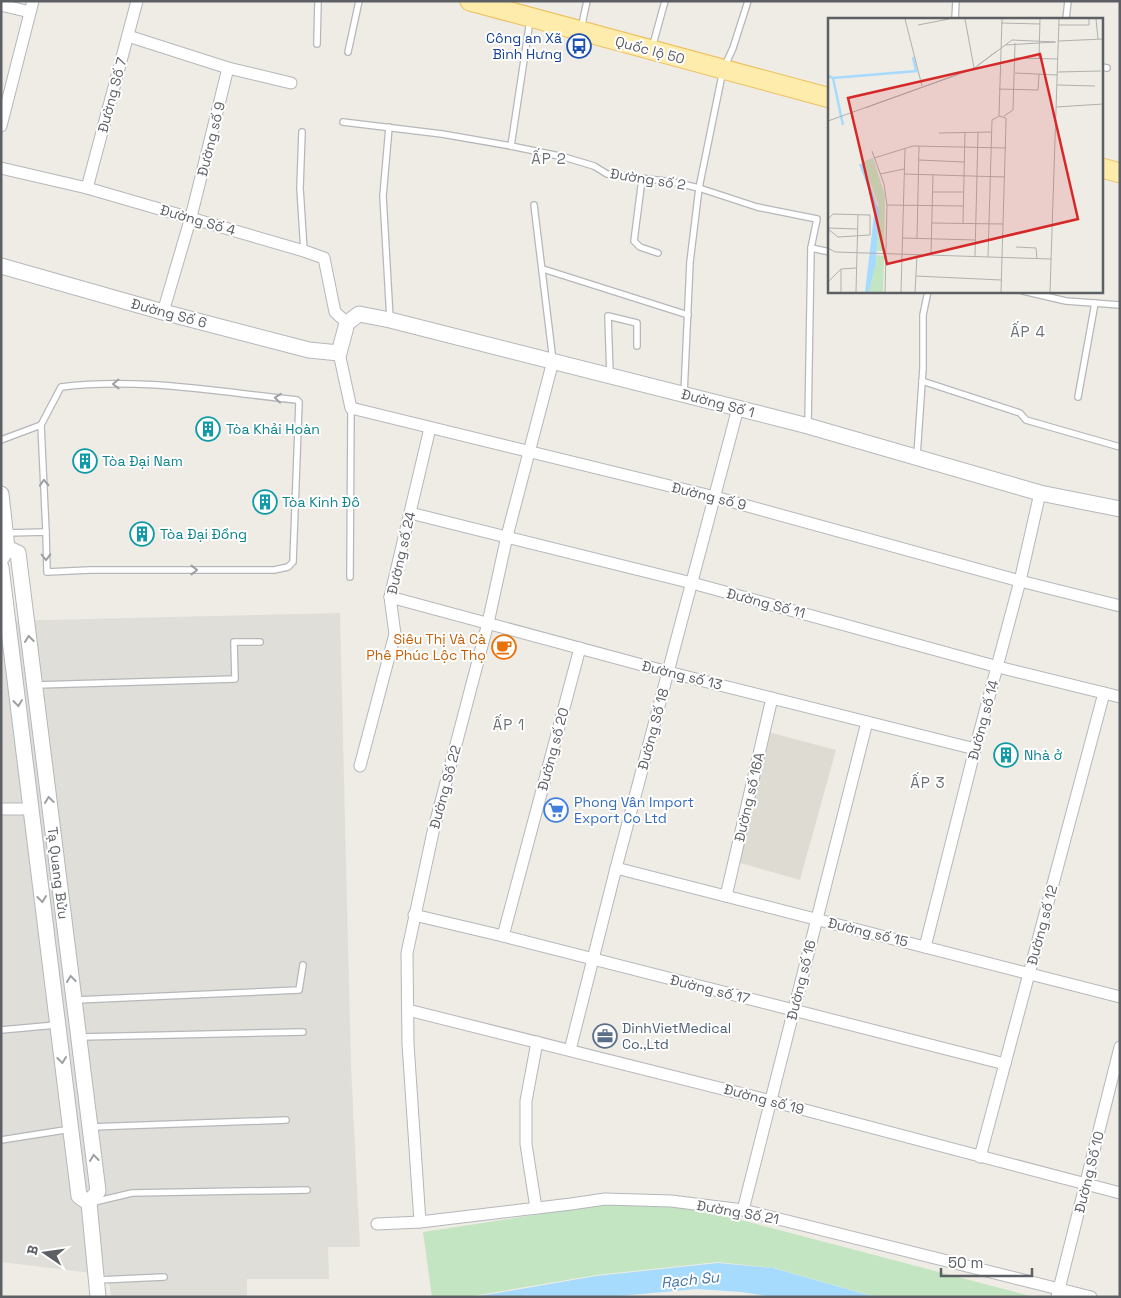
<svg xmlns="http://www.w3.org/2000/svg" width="1121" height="1298" font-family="'Space Grotesk',sans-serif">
  <rect width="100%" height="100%" fill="#efece5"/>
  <polygon fill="#e0ded9" points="340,613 351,1067 360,1247 328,1247 329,1279 247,1279 247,1297 111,1297 108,1275 1,1262 1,619 2,621"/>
  <polygon fill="#dedbd3" points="768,732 836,750 800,880 737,862"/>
  <polygon fill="#c3e5c2" points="606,1204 682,1208 741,1220 1034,1297 876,1297 774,1268 718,1262 596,1275 467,1297 432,1297 423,1232"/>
  <polygon fill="#a6dbfd" points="718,1263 773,1268 875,1297 774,1297 741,1292 697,1289 608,1297 474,1297 596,1276"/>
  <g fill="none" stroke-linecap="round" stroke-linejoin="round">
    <g stroke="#b5b7bb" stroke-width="8">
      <g id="service">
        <polyline points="955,19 956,1"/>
        <polyline points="1066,19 1068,1"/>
        <polyline points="581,29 587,1"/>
        <polyline points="317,44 318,1"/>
        <polyline points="652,48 665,1"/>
        <polyline points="348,52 359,1"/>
        <polyline points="1102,67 1107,68"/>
        <polyline points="343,122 442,134 511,146 564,157 594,166 607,174 673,182 699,188 757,207 817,219 811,248 830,252"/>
        <polyline points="389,127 383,196 390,319"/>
        <polyline points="302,132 300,188 304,251"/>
        <polyline points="511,146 530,20"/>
        <polyline points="642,179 634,241 640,247 658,253"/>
        <polyline points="534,205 553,361"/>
        <polyline points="543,269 688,315"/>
        <polyline points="1023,291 1066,301 1120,305"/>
        <polyline points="610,375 608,316 637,323 637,346"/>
        <polyline points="922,381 1020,413 1026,420 1120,447"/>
        <polyline points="684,394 690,262 699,188 723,70 733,48 748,1"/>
        <polyline points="1078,397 1095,303"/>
        <polyline points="808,424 811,248"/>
        <polyline points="41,425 46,532"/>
        <path d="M1 440 41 425 61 387C139 377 219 392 297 400L299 402 293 562 288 567 274 570H90L47 572 46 532 7 533"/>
        <polyline points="917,455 923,368 923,315 928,291"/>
        <polyline points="350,577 351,408"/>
        <polyline points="37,685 235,679 234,642 260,642"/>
        <polyline points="76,1000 299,990 303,965"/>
        <polyline points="1,1030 56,1025"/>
        <polyline points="81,1037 303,1032"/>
        <polyline points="91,1127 286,1120"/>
        <polyline points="1,1140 71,1129"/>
        <polyline points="94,1202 132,1193 307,1190"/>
        <polyline points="98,1280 164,1277"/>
      </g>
    </g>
    <g stroke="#b5b7bb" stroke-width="13">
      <g id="minor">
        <polyline points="1,5 30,12"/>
        <polyline points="128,36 228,68 191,217 163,312"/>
        <polyline points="228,68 291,83"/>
        <polyline points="1,126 33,1"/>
        <polyline points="1,168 87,188 304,251 324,258 335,312 347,323"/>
        <polyline points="87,188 137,1"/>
        <polyline points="339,353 351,408 715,497 1020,581 1120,606"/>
        <polyline points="410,513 692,583 998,667 1120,697"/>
        <polyline points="390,597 668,672 975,749"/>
        <polyline points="360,766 395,634 390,597 430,428"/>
        <polyline points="1,809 31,809"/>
        <polyline points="616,868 1120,997"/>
        <polyline points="726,896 772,698"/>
        <polyline points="414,915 503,936 1005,1064"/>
        <polyline points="503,936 580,648"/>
        <polyline points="925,947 975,749 1020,581 1040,493"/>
        <polyline points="408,1010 771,1101 1120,1193"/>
        <polyline points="570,1050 616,868 738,408"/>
        <polyline points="980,1157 1104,693"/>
        <polyline points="536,1208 526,1144 526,1101 537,1042"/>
        <polyline points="743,1210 867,722"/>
        <polyline points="420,1222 408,1044 407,953 433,832 488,623 507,536 553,361"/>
        <polyline points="377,1224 420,1222 571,1204 605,1199 671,1201 743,1210 1091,1297"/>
        <polyline points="1057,1297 1120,1047"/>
      </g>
    </g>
    <g stroke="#b5b7bb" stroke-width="17">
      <g id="tertiary">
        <polyline points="1,266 163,312 309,350 339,353 347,323 359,314 390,320 808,426 1040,493 1120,509"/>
        <polyline points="1,494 7,548 2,557"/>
        <polyline points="7,548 18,553 98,1191 89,1203 98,1297"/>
        <polyline points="1,567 79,1196 89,1203"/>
      </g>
    </g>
    <g stroke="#eec05e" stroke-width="21">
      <g id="primary">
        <polyline points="470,1 830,98"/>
        <polyline points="1102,168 1120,173"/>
      </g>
    </g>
    <use href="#service" stroke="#fff" stroke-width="5.5"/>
    <use href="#minor" stroke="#fff" stroke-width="11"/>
    <use href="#tertiary" stroke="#fff" stroke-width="15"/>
    <use href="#primary" stroke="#fdecab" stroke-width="19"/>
  </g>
  <defs><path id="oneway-chevron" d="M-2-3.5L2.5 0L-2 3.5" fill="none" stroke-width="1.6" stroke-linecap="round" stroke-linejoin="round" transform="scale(1.25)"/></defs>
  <g stroke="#9da0a3">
    <use href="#oneway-chevron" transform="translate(116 384) rotate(179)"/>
    <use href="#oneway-chevron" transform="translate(278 398) rotate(-174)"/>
    <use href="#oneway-chevron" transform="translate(44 483) rotate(-93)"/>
    <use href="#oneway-chevron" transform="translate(46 557) rotate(89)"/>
    <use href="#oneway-chevron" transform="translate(194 570)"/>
    <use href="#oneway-chevron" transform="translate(29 639) rotate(-97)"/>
    <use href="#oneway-chevron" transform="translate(18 703) rotate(83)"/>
    <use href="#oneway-chevron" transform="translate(49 800) rotate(-97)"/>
    <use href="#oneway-chevron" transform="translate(42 899) rotate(83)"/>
    <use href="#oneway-chevron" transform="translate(71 979) rotate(-97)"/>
    <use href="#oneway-chevron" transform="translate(62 1060) rotate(83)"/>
    <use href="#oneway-chevron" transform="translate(94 1158) rotate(-97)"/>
  </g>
  <defs>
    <g id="bus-ring" transform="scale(1.25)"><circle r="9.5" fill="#fff" stroke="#1a4fb4" stroke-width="1.5"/><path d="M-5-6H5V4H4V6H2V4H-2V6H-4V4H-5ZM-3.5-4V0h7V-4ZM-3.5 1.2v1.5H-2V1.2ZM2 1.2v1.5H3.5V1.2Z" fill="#1a4fb4"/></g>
    <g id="building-ring" transform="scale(1.25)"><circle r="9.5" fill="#fff" stroke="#0f9aa8" stroke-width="1.5"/><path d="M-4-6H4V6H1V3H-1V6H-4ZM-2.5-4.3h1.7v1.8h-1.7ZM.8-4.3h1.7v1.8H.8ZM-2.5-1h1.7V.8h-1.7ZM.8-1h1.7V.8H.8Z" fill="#0f9aa8"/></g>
    <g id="cafe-ring" transform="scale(1.25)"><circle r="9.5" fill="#fff" stroke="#e8710a" stroke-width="1.5"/><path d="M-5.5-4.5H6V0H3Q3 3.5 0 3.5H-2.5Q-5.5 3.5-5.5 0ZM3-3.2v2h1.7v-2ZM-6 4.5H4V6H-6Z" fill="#e8710a"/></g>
    <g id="supermarket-ring" transform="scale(1.25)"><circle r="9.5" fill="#fff" stroke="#3f7fe0" stroke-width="1.5"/><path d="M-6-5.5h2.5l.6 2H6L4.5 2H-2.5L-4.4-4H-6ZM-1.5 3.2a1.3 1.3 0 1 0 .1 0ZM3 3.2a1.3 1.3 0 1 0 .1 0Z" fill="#3f7fe0"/></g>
    <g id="office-ring" transform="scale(1.25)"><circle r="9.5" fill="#fff" stroke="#5c6f8a" stroke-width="1.5"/><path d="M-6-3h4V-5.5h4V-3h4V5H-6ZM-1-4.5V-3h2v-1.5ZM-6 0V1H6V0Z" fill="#5c6f8a"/></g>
  </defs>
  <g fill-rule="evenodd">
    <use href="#bus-ring" x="579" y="46"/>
    <use href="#building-ring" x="208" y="429"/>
    <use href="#building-ring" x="85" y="461"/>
    <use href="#building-ring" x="265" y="502"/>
    <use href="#building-ring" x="142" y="534"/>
    <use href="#cafe-ring" x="504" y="647"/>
    <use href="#building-ring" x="1006" y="755"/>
    <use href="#supermarket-ring" x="556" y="810"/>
    <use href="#office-ring" x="605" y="1036"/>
  </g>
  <g text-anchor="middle" stroke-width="4" stroke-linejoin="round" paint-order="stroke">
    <g font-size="14" fill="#164399" stroke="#fff" text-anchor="end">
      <text x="562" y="43">Công an Xã<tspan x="562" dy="16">Bình Hưng</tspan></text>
    </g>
    <g font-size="14" fill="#5c6065" stroke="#fff">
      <text transform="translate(650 50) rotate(15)" y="5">Quốc lộ 50</text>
      <text transform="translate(112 95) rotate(-75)" y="5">Đường Số 7</text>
      <text transform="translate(211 139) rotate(-76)" y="5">Đường số 9</text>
      <text transform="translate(648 179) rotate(9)" y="5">Đường số 2</text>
      <text transform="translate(198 220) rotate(16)" y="5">Đường Số 4</text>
      <text transform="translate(169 313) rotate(15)" y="5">Đường Số 6</text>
      <text transform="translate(718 403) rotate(15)" y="5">Đường Số 1</text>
      <text transform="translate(709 496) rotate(14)" y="5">Đường số 9</text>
      <text transform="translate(401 553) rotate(-77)" y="5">Đường số 24</text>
      <text transform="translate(766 603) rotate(15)" y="5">Đường Số 11</text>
      <text transform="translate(682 675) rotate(14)" y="5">Đường số 13</text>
      <text transform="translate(983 720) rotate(-75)" y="5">Đường số 14</text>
      <text transform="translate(653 729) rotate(-75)" y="5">Đường Số 18</text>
      <text transform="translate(553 749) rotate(-75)" y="5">Đường số 20</text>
      <text transform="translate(445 787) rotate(-75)" y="5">Đường Số 22</text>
      <text transform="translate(749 797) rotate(-77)" y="5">Đường số 16A</text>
      <text transform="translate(58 873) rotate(83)" y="5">Tạ Quang Bửu</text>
      <text transform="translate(1042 925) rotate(-75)" y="5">Đường số 12</text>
      <text transform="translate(868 932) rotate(14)" y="5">Đường số 15</text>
      <text transform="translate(801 980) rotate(-76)" y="5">Đường số 16</text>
      <text transform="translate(710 989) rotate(14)" y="5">Đường số 17</text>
      <text transform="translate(764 1099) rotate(15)" y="5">Đường số 19</text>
      <text transform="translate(1089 1172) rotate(-76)" y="5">Đường Số 10</text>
      <text transform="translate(738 1212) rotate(10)" y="5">Đường Số 21</text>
    </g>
    <g font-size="14" fill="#0d838f" stroke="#fff" text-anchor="start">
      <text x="226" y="434">Tòa Khải Hoàn</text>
      <text x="102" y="466">Tòa Đại Nam</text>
      <text x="282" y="507">Tòa Kinh Đô</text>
      <text x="160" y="539">Tòa Đại Đồng</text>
      <text x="1024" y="760">Nhà ở</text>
    </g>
    <g font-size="14" fill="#c56008" stroke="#fff" text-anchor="end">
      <text x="486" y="644">Siêu Thị Và Cà<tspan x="486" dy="16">Phê Phúc Lộc Thọ</tspan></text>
    </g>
    <g font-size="14" fill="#366cbe" stroke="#fff" text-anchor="start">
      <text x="574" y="807">Phong Vân Import<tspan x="574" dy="16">Export Co Ltd</tspan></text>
    </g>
    <g font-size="14" fill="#4e5e75" stroke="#fff" text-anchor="start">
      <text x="622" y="1033">DinhVietMedical<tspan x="622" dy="16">Co.,Ltd</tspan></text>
    </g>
    <g font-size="15" letter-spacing="1" fill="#6d7277" stroke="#fff">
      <text x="549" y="164">ẤP 2</text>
      <text x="1028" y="337">ẤP 4</text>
      <text x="509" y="730">ẤP 1</text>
      <text x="928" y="788">ẤP 3</text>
    </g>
    <g font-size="15" font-style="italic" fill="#4176a6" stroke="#fff">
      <text transform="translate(690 1280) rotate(-6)" y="5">Rạch Su</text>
    </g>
  </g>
  <g transform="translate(828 18)">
    <rect width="275" height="275" fill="#efece5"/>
    <path d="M45 140 57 178 56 233H49L50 185 34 144ZM49 237 56 238 55 274H41Z" fill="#c3e5c2"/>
    <path d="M31 146H35L51 193 48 244 41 274H37L47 189Z" fill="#a6dbfd"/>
    <path fill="none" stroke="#a6dbfd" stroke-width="2.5" d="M0 58 5 60 88 53 85 39M5 60 15 107"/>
    <path fill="none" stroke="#b0b0ae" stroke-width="1" d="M77 1 94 68M137 1 146 50M268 1 270 21M173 5 212 6M90 7 121 1M231 7H261V1M230 23 275 21M178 27 228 24M187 40 230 41M211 41 212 1M149 48 184 22 227 24M229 54 273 53M187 55 229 57M229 67 267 68M171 71 210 72 211 56M228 89 275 86M37 90 145 51 169 33M171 98 178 100V104L173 274M171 98 174 1M176 98 185 92 187 25M0 103 131 56M111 115 163 114M44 133 56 166 59 187 57 274M46 140 85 128 178 130M91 142 136 144M52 156 76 151M76 156 177 159M104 174H135M59 187 135 188M0 201 5 196 42 197V217L10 219 0 211M104 205 175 206M135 205 137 114M0 210 29 211M75 220 147 222M89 220 91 128M188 229 208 230 209 241M0 230 7 234 223 241M103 237 105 156M147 238 150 114M160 239 164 102 171 98M13 251V274M88 258 173 262M0 264 13 251 28 250M28 274 30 197M73 274 77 131M87 274 89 237M222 274 231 1"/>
    <path fill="#d62828" fill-opacity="0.15" stroke="#d62828" stroke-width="2.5" d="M212 36 250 201 59 246 20 80Z"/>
    <rect width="275" height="275" fill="none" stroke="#5c6065" stroke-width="2.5"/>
  </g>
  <rect width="1121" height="1298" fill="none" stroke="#5c6065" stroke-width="5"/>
  <g transform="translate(45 1253) rotate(283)" stroke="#ffffff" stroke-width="4" paint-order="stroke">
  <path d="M0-4L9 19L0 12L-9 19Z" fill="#5c6065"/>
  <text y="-8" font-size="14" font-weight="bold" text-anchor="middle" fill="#5c6065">B</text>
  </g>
  <path d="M941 1268v8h91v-8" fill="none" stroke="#5c6065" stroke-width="2.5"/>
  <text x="948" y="1268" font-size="15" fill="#5c6065" stroke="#ffffff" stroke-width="4" paint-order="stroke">50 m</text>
</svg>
